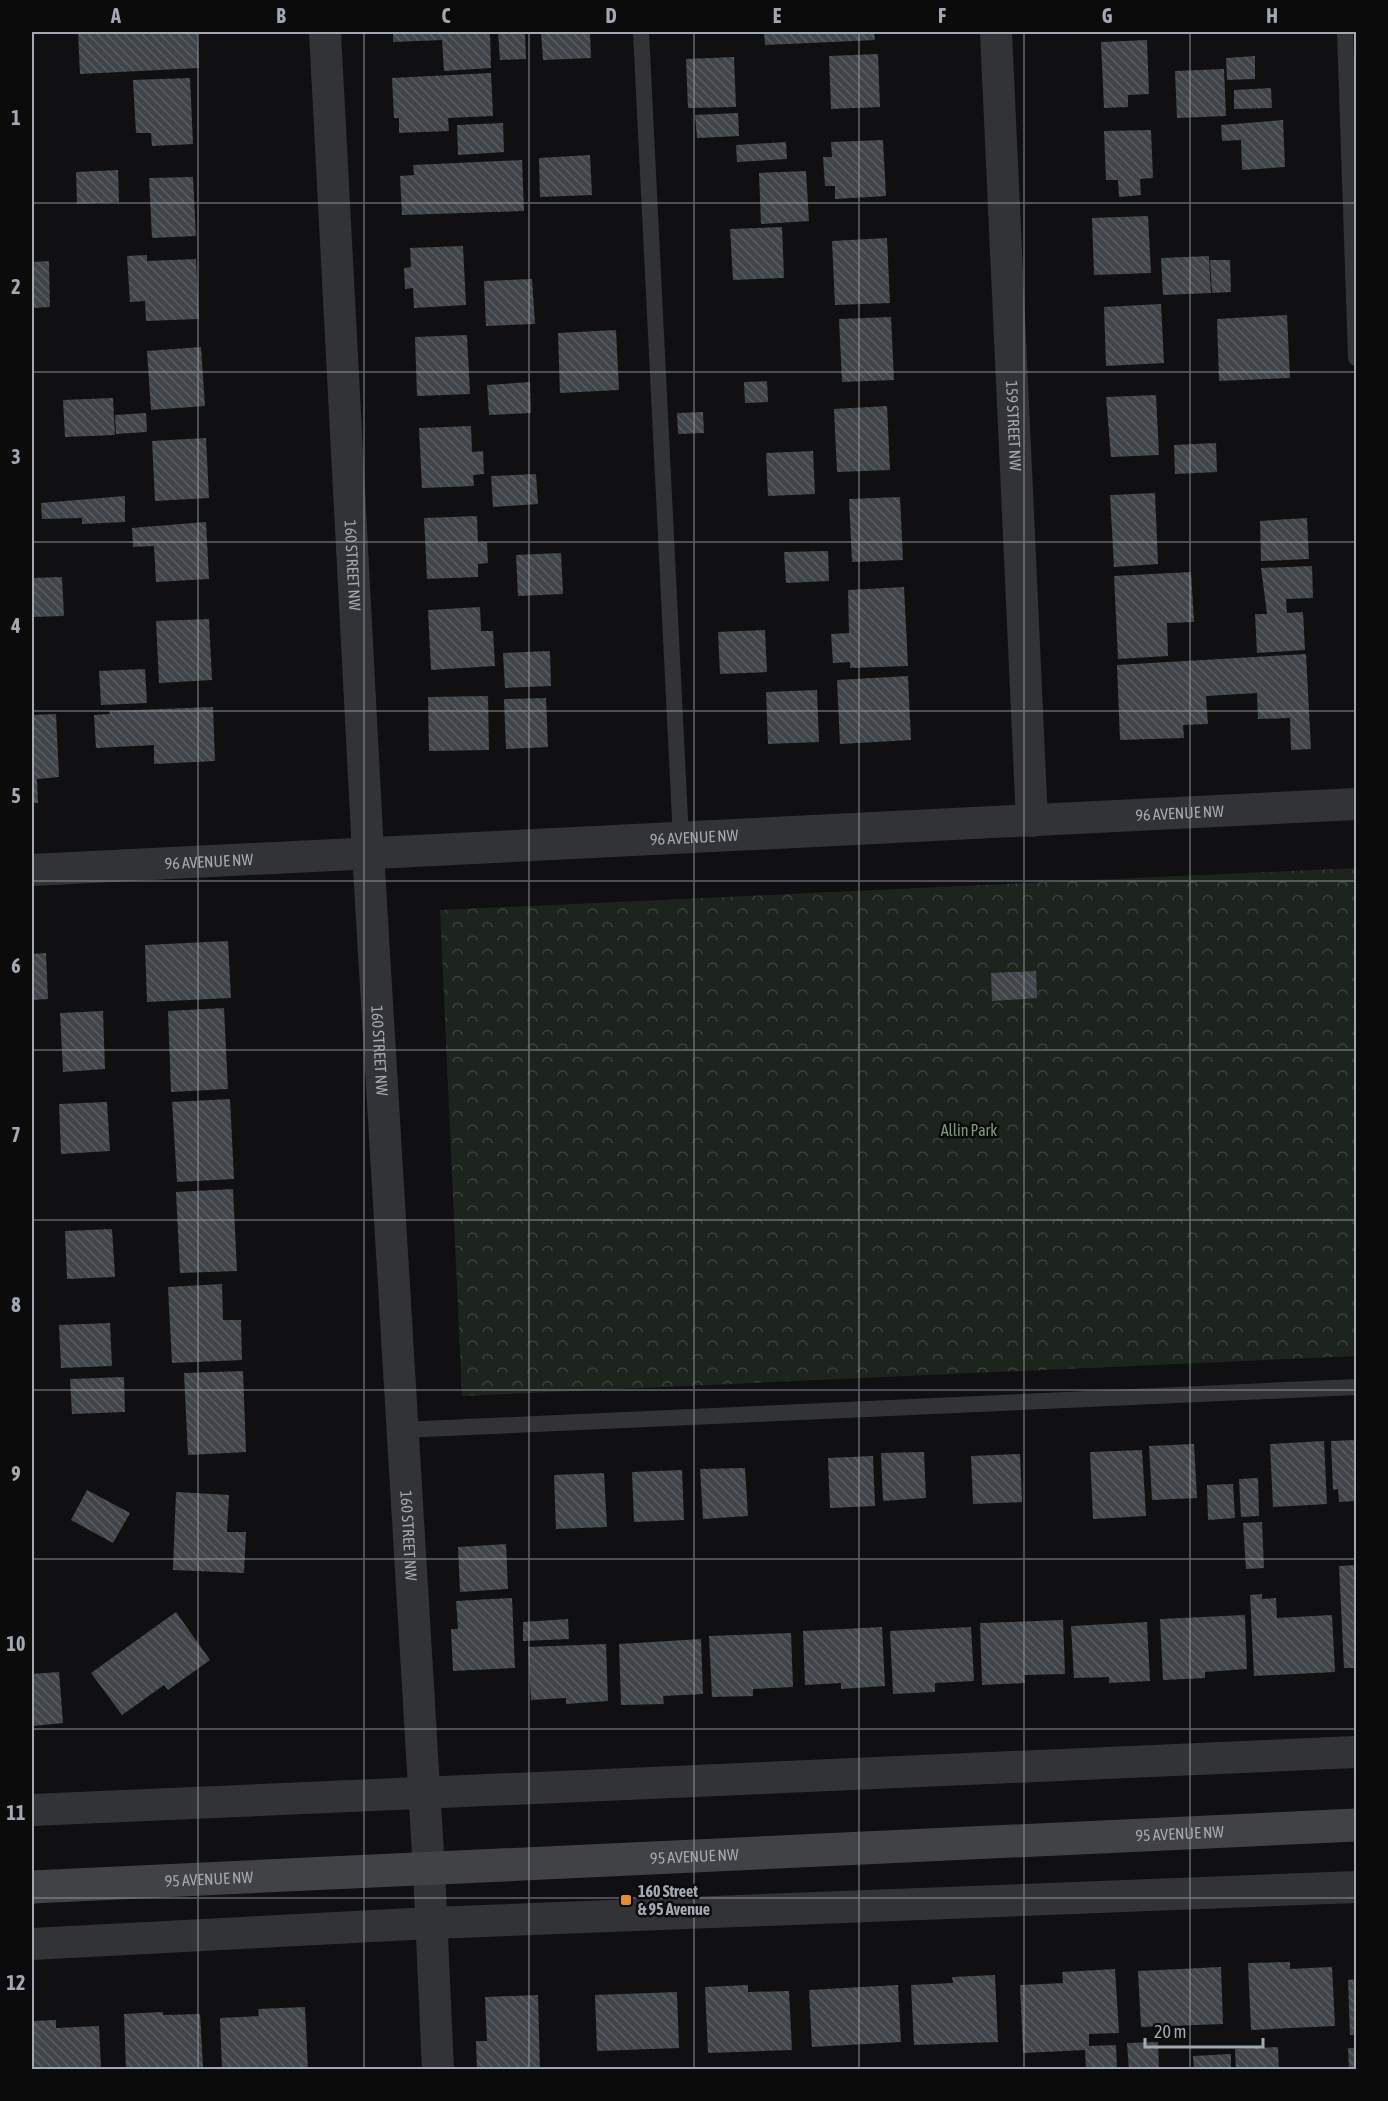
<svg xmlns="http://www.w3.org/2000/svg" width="1388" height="2101" font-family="'Asap Condensed',sans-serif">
  <defs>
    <pattern id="park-crowns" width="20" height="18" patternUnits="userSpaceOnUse" patternTransform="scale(1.5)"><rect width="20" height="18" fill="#1d241d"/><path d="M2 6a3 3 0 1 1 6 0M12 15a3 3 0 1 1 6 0" fill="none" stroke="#3b413b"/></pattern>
    <pattern id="building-back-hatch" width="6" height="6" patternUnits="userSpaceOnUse" patternTransform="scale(1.5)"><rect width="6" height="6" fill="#414448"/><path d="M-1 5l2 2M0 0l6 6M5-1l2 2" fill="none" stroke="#595c60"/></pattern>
  </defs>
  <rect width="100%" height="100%" fill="#101012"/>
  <polygon fill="url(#park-crowns)" points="1356,868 1356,1356 462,1396 440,910"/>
  <g fill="url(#building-back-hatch)">
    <polygon points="78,32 197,32 199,68 80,74"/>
    <polygon points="393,32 490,32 491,68 444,71 442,40 393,42"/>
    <polygon points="498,32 525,32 526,59 500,60"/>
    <polygon points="541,32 590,32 591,58 543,60"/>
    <polygon points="764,32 874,32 875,40 765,45"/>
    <polygon points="1147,40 1149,94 1128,95 1128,107 1104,108 1101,42"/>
    <polygon points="878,54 880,107 831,109 829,56"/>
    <polygon points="1255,56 1255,79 1227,80 1226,58"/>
    <polygon points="734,57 736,107 688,108 686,59"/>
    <polygon points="1224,69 1226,116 1177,118 1175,71"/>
    <polygon points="491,73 493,116 448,118 449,131 399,133 399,118 394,118 392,78"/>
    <polygon points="190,78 193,144 152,146 151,133 136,133 133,80"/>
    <polygon points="1271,88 1272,108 1234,109 1234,90"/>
    <polygon points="738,113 739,136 697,138 695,115"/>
    <polygon points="1283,120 1285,167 1242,170 1241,140 1222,141 1221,125"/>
    <polygon points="503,123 504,152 458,155 457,125"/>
    <polygon points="1151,130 1153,178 1140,179 1141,195 1119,197 1118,180 1106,180 1104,131"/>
    <polygon points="883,140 886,196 835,199 835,186 825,186 823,157 832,157 831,142"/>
    <polygon points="786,142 787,159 737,162 736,145"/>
    <polygon points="590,155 592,195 540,197 539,158"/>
    <polygon points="522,160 524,211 402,215 400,176 414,175 413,165"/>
    <polygon points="118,170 119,202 77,204 76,172"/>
    <polygon points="806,171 809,221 761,224 759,173"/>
    <polygon points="193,177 196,236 152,238 149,178"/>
    <polygon points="1148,216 1151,273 1094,275 1092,218"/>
    <polygon points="782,227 784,278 733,280 730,229"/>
    <polygon points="887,238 890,303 835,305 832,241"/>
    <polygon points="463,246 466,305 414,308 413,288 405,289 404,268 411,267 410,248"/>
    <polygon points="147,255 147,261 196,259 199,319 146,321 145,301 130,302 127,256"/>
    <polygon points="1209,256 1211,293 1163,295 1161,258"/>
    <polygon points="1210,260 1230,260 1231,292 1212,293"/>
    <polygon points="49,261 50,307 32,308 32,262"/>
    <polygon points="532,279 535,324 486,326 484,281"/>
    <polygon points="1161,304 1164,363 1106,366 1104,307"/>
    <polygon points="1287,315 1290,378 1219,381 1217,319"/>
    <polygon points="891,317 894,380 842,382 839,319"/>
    <polygon points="616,330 619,390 560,393 558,333"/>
    <polygon points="467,335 470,394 417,396 415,337"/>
    <polygon points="201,347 205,406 151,410 147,351"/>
    <polygon points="767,381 768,402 745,403 744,382"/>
    <polygon points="530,382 531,413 489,415 487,385"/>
    <polygon points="1156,395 1159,455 1111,457 1106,397"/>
    <polygon points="113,398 115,435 65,437 63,400"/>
    <polygon points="887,406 890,470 837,472 834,409"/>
    <polygon points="703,412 704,433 678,434 677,413"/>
    <polygon points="146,413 147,432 116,434 115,415"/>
    <polygon points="471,426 472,452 483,451 484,474 473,475 474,486 422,488 419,428"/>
    <polygon points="206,438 209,498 155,501 152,441"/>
    <polygon points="1216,443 1217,472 1175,474 1174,445"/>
    <polygon points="813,451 815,494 768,496 766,453"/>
    <polygon points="536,474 538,504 493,507 491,476"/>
    <polygon points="1155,493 1158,564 1114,567 1110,495"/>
    <polygon points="125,496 125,522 82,524 82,518 42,519 41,503"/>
    <polygon points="900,497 903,560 852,562 849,499"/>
    <polygon points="477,516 478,543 487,542 488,563 478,564 478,577 427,579 424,518"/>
    <polygon points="1307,518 1309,559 1261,561 1260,521"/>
    <polygon points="206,522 209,579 156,582 154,546 133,547 132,528"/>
    <polygon points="828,551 829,581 786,583 784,552"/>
    <polygon points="561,553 563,594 518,596 516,555"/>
    <polygon points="1312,566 1313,598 1286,599 1287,613 1303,612 1305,650 1257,653 1255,614 1267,614 1261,568"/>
    <polygon points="1191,572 1194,622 1167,623 1168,656 1118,659 1114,576"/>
    <polygon points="62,577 64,616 32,617 32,578"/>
    <polygon points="904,587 908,666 850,668 850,662 833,663 831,634 849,633 848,590"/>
    <polygon points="480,607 481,631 493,631 495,666 431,670 428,610"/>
    <polygon points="209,619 212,680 159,683 156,621"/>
    <polygon points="765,630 767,672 720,674 718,632"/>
    <polygon points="550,651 551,686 505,688 503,653"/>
    <polygon points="1306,654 1311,749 1291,750 1290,718 1258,719 1257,693 1206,696 1208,724 1183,725 1184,738 1120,740 1117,665"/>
    <polygon points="145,669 147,703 101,705 99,671"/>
    <polygon points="908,676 911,740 840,744 837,680"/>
    <polygon points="817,690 819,742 768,744 766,692"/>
    <polygon points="488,696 489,750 429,751 428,697"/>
    <polygon points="546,698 548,747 506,749 504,699"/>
    <polygon points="213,707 215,761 154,764 154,745 96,748 94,715 110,714 109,711"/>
    <polygon points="56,714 59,777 37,779 38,803 32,803 32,715"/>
    <polygon points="228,941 231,998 147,1002 145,945"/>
    <polygon points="46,953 48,999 32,1000 32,954"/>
    <polygon points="1036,971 1037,998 992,1001 991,973"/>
    <polygon points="224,1008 228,1089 171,1092 168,1011"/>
    <polygon points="103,1011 105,1069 63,1072 60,1013"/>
    <polygon points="230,1099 234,1179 177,1182 172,1102"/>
    <polygon points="107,1102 110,1151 61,1154 59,1104"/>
    <polygon points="233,1189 237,1271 180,1273 176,1192"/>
    <polygon points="112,1229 115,1277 67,1279 65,1231"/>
    <polygon points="222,1284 223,1320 241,1320 242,1360 172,1363 168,1287"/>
    <polygon points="110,1323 112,1366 61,1368 59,1325"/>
    <polygon points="243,1371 246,1452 188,1455 184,1373"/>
    <polygon points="124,1377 125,1412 72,1414 70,1379"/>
    <polygon points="1356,1440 1356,1501 1339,1502 1338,1489 1333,1490 1331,1441"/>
    <polygon points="1324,1441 1327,1504 1273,1507 1270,1444"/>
    <polygon points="1194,1444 1197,1498 1152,1500 1149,1446"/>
    <polygon points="1142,1450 1146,1516 1093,1519 1090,1452"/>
    <polygon points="924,1452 926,1498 883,1501 881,1453"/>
    <polygon points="1020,1454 1022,1502 973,1504 971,1456"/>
    <polygon points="873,1456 875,1506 830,1508 828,1458"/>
    <polygon points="745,1468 748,1516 703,1519 700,1469"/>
    <polygon points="682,1470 684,1520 634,1522 632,1472"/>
    <polygon points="604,1473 607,1527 556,1529 554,1475"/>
    <polygon points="1258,1478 1259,1516 1241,1517 1239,1479"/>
    <polygon points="1233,1484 1235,1518 1208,1520 1207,1485"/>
    <polygon points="87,1490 130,1513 113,1543 71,1520"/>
    <polygon points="176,1492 229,1495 227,1532 246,1532 244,1573 173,1570"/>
    <polygon points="1262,1522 1264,1568 1246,1569 1243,1523"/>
    <polygon points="506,1544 508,1589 460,1592 458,1547"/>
    <polygon points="1356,1565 1356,1668 1344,1668 1339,1566"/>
    <polygon points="1262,1594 1262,1599 1276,1598 1277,1618 1332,1615 1335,1672 1254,1676 1250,1595"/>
    <polygon points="512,1598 515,1668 453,1671 451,1629 458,1629 456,1601"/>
    <polygon points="176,1612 210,1660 168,1690 164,1685 122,1715 91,1673"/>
    <polygon points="1245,1615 1247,1669 1205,1672 1205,1678 1163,1680 1160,1619"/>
    <polygon points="568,1619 569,1639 523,1641 523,1622"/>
    <polygon points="1063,1620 1065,1674 1024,1675 1025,1683 982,1685 980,1623"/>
    <polygon points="1147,1622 1150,1681 1109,1683 1109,1677 1074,1678 1071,1626"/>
    <polygon points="882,1627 885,1686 841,1689 841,1683 805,1685 803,1631"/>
    <polygon points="971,1627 974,1681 935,1683 935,1692 893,1694 890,1631"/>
    <polygon points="791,1633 793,1687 753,1689 753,1696 712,1697 709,1636"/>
    <polygon points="701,1639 703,1694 663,1696 664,1704 621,1705 619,1644"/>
    <polygon points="606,1644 608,1701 566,1704 566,1698 531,1700 528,1647"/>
    <polygon points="59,1672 63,1723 32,1726 32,1674"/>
    <polygon points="1290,1962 1290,1969 1332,1967 1335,2026 1251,2030 1248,1963"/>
    <polygon points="1221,1967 1223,2024 1141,2027 1138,1971"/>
    <polygon points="1115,1969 1119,2033 1089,2034 1089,2046 1116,2045 1117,2070 1086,2070 1085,2050 1023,2053 1020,1985 1063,1983 1062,1972"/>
    <polygon points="995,1975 998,2042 914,2045 911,1985 953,1983 952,1977"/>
    <polygon points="1356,1979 1356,2035 1350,2035 1348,1980"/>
    <polygon points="748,1985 748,1992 789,1991 792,2050 708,2053 705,1987"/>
    <polygon points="898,1985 901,2042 812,2047 809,1990"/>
    <polygon points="677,1992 679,2048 597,2051 595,1995"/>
    <polygon points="538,1995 540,2070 477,2070 476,2041 487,2041 485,1997"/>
    <polygon points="305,2007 308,2070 222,2070 220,2018 259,2016 258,2009"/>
    <polygon points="163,2012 163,2015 200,2014 203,2067 126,2070 124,2014"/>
    <polygon points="56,2020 56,2028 99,2026 101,2070 32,2070 32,2021"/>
    <polygon points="1158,2042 1159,2070 1129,2070 1127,2043"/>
    <polygon points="1278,2047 1279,2070 1236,2070 1235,2049"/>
    <polygon points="1348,2048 1356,2048 1356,2070 1349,2070"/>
    <polygon points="1231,2054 1231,2070 1194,2070 1193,2056"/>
  </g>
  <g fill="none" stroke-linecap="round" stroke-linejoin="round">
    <g stroke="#323336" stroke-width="16">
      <polyline points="641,32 681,839"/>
      <polyline points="1345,32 1356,358"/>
      <polyline points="402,1430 1356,1387"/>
    </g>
    <g stroke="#323336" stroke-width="32">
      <path id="s1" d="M325 32 368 853 429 1870 438 2070"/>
      <path id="s2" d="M996 32 1032 821"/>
      <path id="s3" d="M32 870 1356 804"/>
      <polyline points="32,1810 1356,1752"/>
      <polyline points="32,1944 431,1923 1356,1887"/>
    </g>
    <path stroke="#404246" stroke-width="33" id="s4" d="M32 1887 1356 1825"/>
  </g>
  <path fill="none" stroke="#a2a9b2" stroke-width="1.5" stroke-opacity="0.55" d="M198 32V2070M364 32V2070M529 32V2070M694 32V2070M859 32V2070M1024 32V2070M1190 32V2070M32 203H1356M32 372H1356M32 542H1356M32 711H1356M32 881H1356M32 1050H1356M32 1220H1356M32 1390H1356M32 1559H1356M32 1729H1356M32 1898H1356"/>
  <rect fill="#e68d34" stroke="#0b0b0c" stroke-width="2" x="620" y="1894" width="12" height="12" rx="3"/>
  <g text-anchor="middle" stroke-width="5" stroke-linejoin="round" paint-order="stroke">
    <g font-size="16" fill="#a2a9b2" stroke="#0b0b0c">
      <text dy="6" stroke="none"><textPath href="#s2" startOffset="394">159 STREET NW</textPath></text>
      <text dy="6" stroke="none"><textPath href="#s1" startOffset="534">160 STREET NW</textPath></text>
      <text dy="6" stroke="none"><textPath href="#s3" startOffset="1149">96 AVENUE NW</textPath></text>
      <text dy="6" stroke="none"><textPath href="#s3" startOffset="663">96 AVENUE NW</textPath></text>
      <text dy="6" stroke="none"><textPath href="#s3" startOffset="177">96 AVENUE NW</textPath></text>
      <text dy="6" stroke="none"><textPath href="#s1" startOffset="1020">160 STREET NW</textPath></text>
      <text dy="6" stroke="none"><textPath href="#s1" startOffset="1506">160 STREET NW</textPath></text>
      <text dy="6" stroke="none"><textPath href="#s4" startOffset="1149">95 AVENUE NW</textPath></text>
      <text dy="6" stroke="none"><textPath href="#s4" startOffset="663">95 AVENUE NW</textPath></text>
      <text dy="6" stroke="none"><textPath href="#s4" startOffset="177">95 AVENUE NW</textPath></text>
    </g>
    <g font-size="16" fill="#7e9c7a" stroke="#0b0b0c">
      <text x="969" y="1136">Allin Park</text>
    </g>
    <g font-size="16" font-weight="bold" fill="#a2a9b2" stroke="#0b0b0c" text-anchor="start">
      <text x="638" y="1897">160 Street<tspan x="638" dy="18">&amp; 95 Avenue</tspan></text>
    </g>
  </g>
  <rect width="1388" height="2101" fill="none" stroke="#0b0b0c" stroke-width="66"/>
  <path d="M1145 2038v9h118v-9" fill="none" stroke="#a2a9b2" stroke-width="3"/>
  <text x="1154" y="2038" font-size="18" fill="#a2a9b2" stroke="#0b0b0c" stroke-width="4.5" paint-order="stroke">20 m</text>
  <rect x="33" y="33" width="1322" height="2035" fill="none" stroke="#a2a9b2" stroke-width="2"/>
  <g font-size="20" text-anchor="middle" font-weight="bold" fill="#a2a9b2">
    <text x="116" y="23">A</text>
    <text x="281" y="23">B</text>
    <text x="446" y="23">C</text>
    <text x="611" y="23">D</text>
    <text x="777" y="23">E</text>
    <text x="942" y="23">F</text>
    <text x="1107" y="23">G</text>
    <text x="1272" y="23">H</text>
    <text x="16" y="125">1</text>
    <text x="16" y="294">2</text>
    <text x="16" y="464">3</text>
    <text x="16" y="633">4</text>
    <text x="16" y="803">5</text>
    <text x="16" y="973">6</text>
    <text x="16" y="1142">7</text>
    <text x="16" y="1312">8</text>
    <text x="16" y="1481">9</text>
    <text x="16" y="1651">10</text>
    <text x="16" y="1820">11</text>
    <text x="16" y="1990">12</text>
  </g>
</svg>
